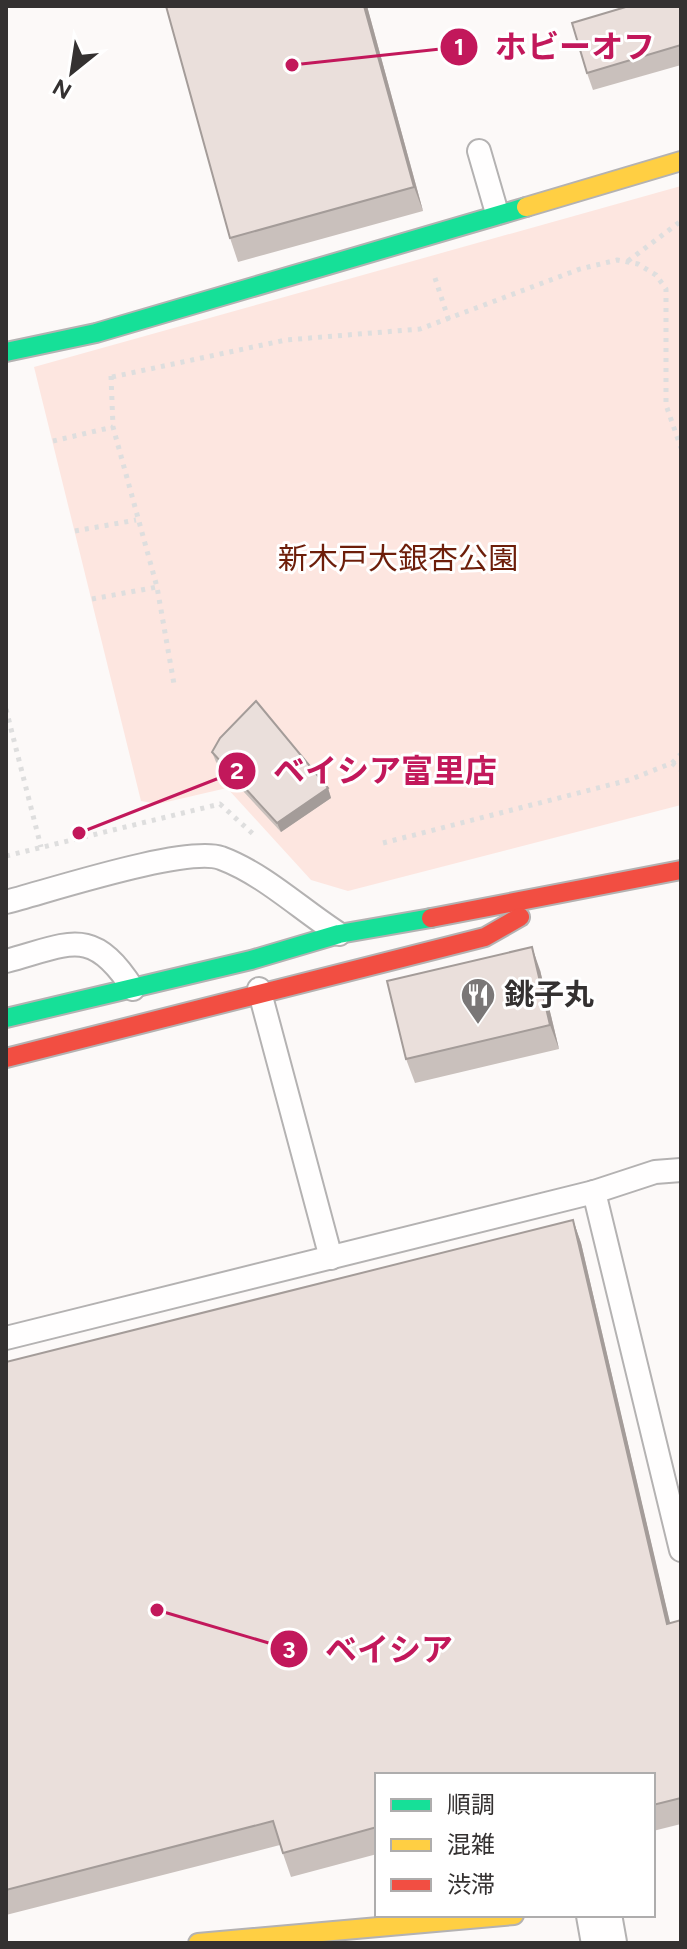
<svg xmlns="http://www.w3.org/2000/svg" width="687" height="1949" font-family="Figtree,'Noto Sans JP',sans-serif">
  <rect width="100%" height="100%" fill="#fcf9f8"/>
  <polygon fill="#fde6e0" points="681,186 681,805 348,891 311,880 227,788 158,804 141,801 34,367"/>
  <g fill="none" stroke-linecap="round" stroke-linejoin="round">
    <g stroke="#b4b2b2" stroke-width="26">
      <g id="lane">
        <polyline points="479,151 497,213"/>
        <path d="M6 902C49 891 185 846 221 858 264 874 300 909 339 934"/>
        <path d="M6 961C70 944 92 925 133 989"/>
        <polyline points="259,989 331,1258"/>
        <polyline points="594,1192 681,1550"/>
        <polyline points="6,1338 594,1192 655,1172 681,1170"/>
      </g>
    </g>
    <g stroke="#b4b2b2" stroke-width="48">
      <polyline id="street" points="599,1915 604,1943"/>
    </g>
    <g stroke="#b4b2b2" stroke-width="22">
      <g id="fast">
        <polyline points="6,352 96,333 526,207"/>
        <polyline points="6,1018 251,960 339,934 431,918"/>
      </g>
    </g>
    <g stroke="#b4b2b2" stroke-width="22">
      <g id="slow">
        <polyline points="526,207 681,161"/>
        <polyline points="198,1943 514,1915"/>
      </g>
    </g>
    <g stroke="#b4b2b2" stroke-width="22">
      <g id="jam">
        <polyline points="431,918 681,870"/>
        <polyline points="6,1058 485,937 520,917"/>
      </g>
    </g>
    <g stroke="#dedede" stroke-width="5" stroke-dasharray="4 6" stroke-linecap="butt">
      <polyline points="628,261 681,221"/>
      <polyline points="435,278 449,321"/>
      <polyline points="111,376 113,427 157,587 174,684"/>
      <polyline points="112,377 286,340 420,329 580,269 617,260 638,264 656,275 666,289 666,405 681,448"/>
      <polyline points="53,441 113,427"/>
      <polyline points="75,531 136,520"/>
      <polyline points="92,599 157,587"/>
      <polyline points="6,709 41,847"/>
      <polyline points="672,763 681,770"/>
      <polyline points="383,843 629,780 672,763 681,754"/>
      <polyline points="6,856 220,804 253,834"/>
    </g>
    <use href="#lane" stroke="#fffefe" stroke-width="22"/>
    <use href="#street" stroke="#fffefe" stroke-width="44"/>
    <use href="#fast" stroke="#16e098" stroke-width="18"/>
    <use href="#slow" stroke="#ffcf43" stroke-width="18"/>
    <use href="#jam" stroke="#f24e42" stroke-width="18"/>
  </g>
  <g fill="#c9c0bc">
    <polygon points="166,6 367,6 423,211 238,262 230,238"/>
    <polygon points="681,6 681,65 593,90 587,73"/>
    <polygon points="212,752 328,788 331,798 281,832 216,762"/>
    <polygon points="540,970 559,1049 415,1083 406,1059"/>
    <polygon points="573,1220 581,1243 670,1624 681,1620 681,1824 653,1831 653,1775 377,1775 377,1854 291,1877 280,1845 6,1915 6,1362"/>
  </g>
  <g fill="#a49c99">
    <polygon points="364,6 367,6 423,211 414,187"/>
    <polygon points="328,788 331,798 281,832 277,823"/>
    <polygon points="532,947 540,970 559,1049 550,1025"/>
    <polygon points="573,1220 581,1243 676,1648 667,1624"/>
  </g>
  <g fill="#eadfdb" stroke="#a49c99" stroke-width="2">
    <polygon points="166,6 364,6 414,187 230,238"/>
    <polygon points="629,6 681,6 681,45 587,73 572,23"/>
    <polygon points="256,701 328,788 277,823 212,752 220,738"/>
    <polygon points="532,947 550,1025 406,1059 387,981"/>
    <polygon points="573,1220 667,1624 681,1620 681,1798 653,1805 653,1775 377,1775 377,1827 283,1853 273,1821 6,1890 6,1362"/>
  </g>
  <defs>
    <g id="restaurant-pin" transform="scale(1.8)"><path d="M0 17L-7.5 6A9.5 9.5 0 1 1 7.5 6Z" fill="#7a7777" stroke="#fff"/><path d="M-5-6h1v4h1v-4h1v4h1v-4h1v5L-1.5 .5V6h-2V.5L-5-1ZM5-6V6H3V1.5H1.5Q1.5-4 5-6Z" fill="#fff"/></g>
  </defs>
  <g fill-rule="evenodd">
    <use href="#restaurant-pin" x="478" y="995"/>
  </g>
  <g text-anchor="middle" stroke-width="6" stroke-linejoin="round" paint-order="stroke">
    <g font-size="30" fill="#6d1e0a" stroke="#fff">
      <text x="398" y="569">新木戸大銀杏公園</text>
    </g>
    <g font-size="30" font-weight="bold" fill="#343131" stroke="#fff" text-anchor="start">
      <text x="504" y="1005">銚子丸</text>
    </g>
  </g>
  <path fill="none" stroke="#c2185b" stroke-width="3" d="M292 65L459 47M79 833L237 771M157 1610L289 1649"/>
  <g fill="#c2185b" stroke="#fff" stroke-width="3">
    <circle cx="292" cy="65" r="8"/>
    <circle cx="79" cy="833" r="8"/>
    <circle cx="157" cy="1610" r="8"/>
    <circle cx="459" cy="47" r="20"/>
    <circle cx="237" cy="771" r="20"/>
    <circle cx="289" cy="1649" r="20"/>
  </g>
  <g font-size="24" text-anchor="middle" font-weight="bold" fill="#fff">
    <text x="459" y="55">1</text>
    <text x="237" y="779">2</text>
    <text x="289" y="1658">3</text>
  </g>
  <g font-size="32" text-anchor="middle" font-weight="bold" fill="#c2185b" stroke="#fff" stroke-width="6" stroke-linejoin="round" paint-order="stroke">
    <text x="575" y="58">ホビーオフ</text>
    <text x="385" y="782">ベイシア富里店</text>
    <text x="389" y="1661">ベイシア</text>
  </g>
  <rect width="687" height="1949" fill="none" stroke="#343131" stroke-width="16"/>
  <rect x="375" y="1773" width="280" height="144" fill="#ffffff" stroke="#aeadad" stroke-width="2"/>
  <rect x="391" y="1799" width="40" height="12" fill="#16e098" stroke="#aeadad" stroke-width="2"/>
  <text x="447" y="1813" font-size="24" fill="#343131">順調</text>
  <rect x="391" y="1839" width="40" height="12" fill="#ffcf43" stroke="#aeadad" stroke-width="2"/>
  <text x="447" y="1853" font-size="24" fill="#343131">混雑</text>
  <rect x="391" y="1879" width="40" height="12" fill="#f24e42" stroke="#aeadad" stroke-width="2"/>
  <text x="447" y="1893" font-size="24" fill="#343131">渋滞</text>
  <g transform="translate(72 72) rotate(210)" stroke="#ffffff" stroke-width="6" paint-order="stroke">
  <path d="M0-6L14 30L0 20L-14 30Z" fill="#343131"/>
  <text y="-12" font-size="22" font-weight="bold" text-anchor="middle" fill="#343131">N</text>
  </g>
</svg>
